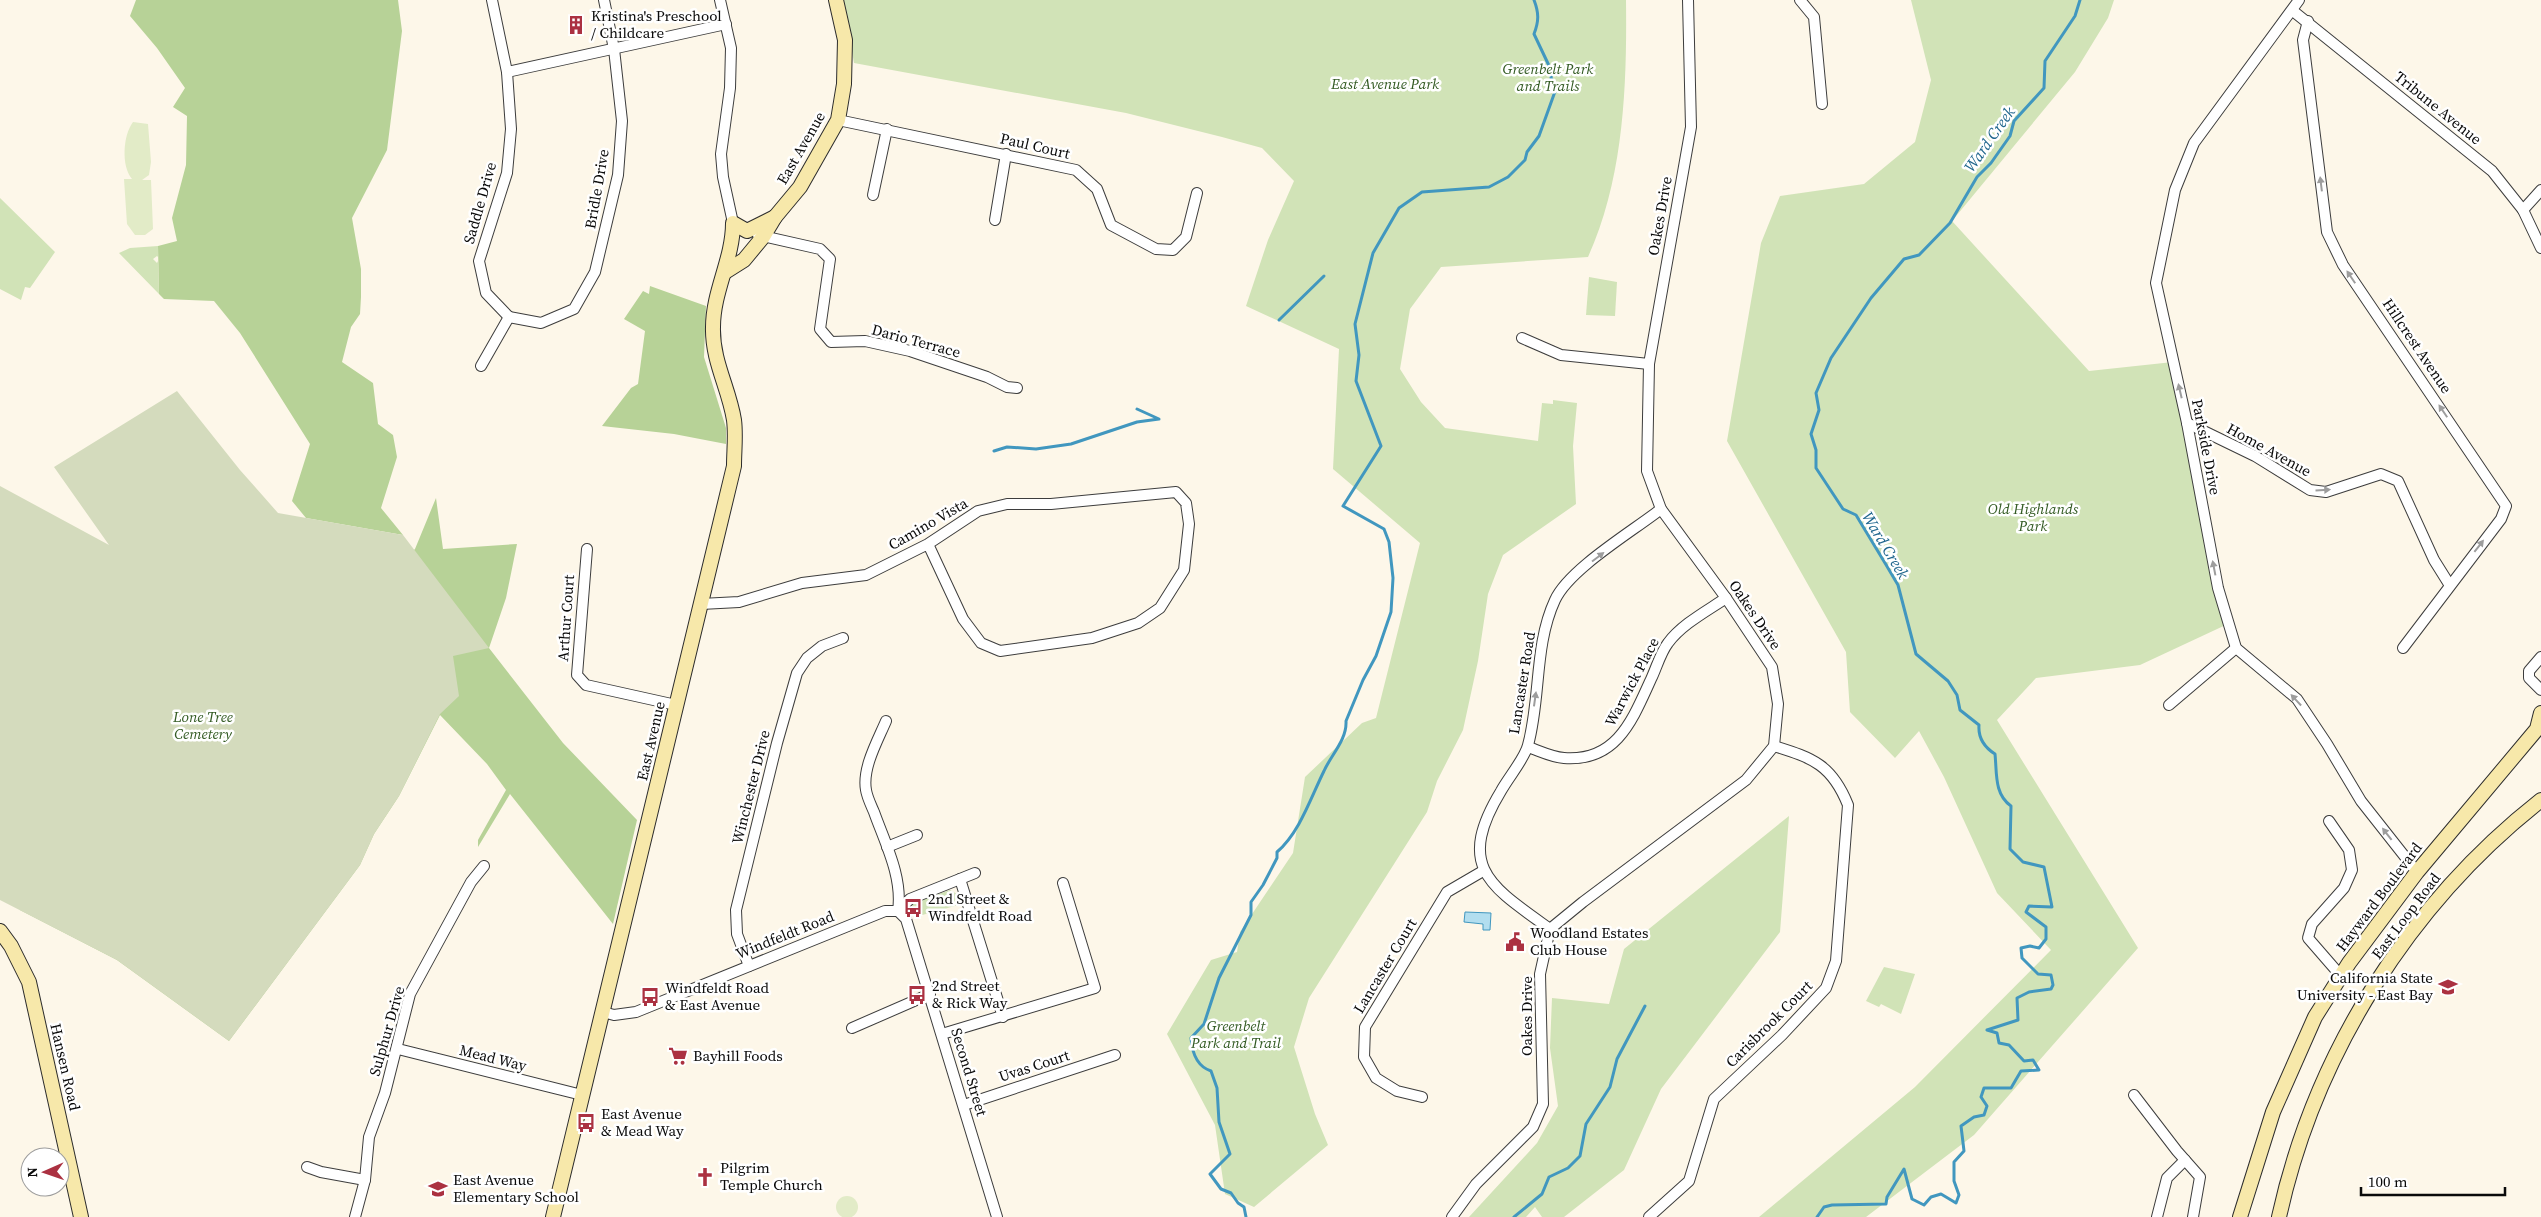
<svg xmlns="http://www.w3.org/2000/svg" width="2541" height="1217" font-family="'Source Serif 4',serif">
  <rect width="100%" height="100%" fill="#fdf7e9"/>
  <g fill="#d1e3b7">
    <path d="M843 0H1626C1627 85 1624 178 1588 257L1441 267 1410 309 1400 369 1421 402 1445 428 1538 441 1542 403 1553 404V400L1577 403 1573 446 1576 504 1503 555 1488 594 1478 661 1463 730 1437 781 1427 812 1309 998 1294 1047 1315 1114 1328 1145 1254 1207 1225 1194 1215 1125 1167 1034 1211 960 1237 952 1240 932 1293 853 1305 777 1362 723 1376 718 1420 543 1333 469 1339 349 1246 306 1268 240 1294 181 1262 148 1222 137 1126 113 854 63Z"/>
    <polygon points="1911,0 2114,0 2108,18 2075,72 1952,221 2089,371 2173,362 2230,623 2140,665 2036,678 1997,720 2138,948 1974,1135 1866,1217 1759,1217 1915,1087 2051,950 1997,893 1944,777 1919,731 1895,758 1850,712 1846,652 1727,441 1761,243 1780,196 1864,184 1915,142 1931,80"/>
    <polygon points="0,198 55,252 30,288 25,287 21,300 0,289"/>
    <polygon points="158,246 158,257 157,256 153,259 157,263 158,261 159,294 119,253 130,248"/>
    <polygon points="1589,277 1617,282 1615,316 1586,315"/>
    <polygon points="1789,816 1780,932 1661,1089 1624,1170 1564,1217 1542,1217 1535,1207 1526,1217 1469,1217 1537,1143 1558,1106 1550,1048 1552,998 1609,1004 1624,949"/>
    <polygon points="950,890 959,895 962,904 915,917 912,906 913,903"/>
    <polygon points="1884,967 1915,974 1901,1014 1881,1004 1879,1007 1866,1001"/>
  </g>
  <g fill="#b7d297">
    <polygon points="136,0 398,0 402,31 387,150 352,218 361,269 361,297 360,314 351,327 342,362 373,383 378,424 393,435 397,457 381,508 403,535 306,518 292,501 310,444 240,333 214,301 164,299 159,294 158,246 177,241 172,218 186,165 187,116 173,107 185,88 157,48 130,16"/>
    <polygon points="650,286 706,306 704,357 726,428 726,444 674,434 602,426 631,388 638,384 645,331 624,319 643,291 649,294"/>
    <polygon points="436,498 443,549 517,544 506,598 489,648 563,743 637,820 613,924 510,794 478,847 478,840 506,790 487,764 440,715 399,796 374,834 360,865 229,1041 117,960 20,910 415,549"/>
  </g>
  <polygon fill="#d4dbbd" points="177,391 240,470 278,513 403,535 489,648 453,656 459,696 440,714 399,796 374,834 360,865 229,1041 117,960 0,900 0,486 109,545 54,467"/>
  <g fill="#e2ebc7">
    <path d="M133 122 148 124 151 162 149 175 142 180H151L153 229 145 235H135L127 224 124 179H132C121 166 123 135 133 122Z"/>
    <circle cx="847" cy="1207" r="11"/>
  </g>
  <polygon fill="#b2deef" stroke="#4197bf" points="1465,912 1491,913 1490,930 1483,930 1483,924 1464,922"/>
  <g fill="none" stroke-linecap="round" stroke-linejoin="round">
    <g stroke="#4197bf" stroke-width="3">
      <polyline points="1279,320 1324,276"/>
      <polyline points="994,451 1007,447 1036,449 1071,444 1137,422 1159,419 1137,409"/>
      <path d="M1246 1217 1244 1207 1238 1203 1231 1193 1221 1189 1210 1174 1230 1154 1219 1122 1217 1088 1211 1071C1196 1066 1192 1052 1191 1038L1204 1024 1219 978 1251 915V902L1263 885 1277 858V852C1300 832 1311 797 1324 771 1331 755 1347 740 1346 721L1363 680 1376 656 1391 612 1393 578 1389 542 1384 529 1343 506 1381 446 1356 381 1359 355 1355 324 1373 253 1399 208 1422 192 1489 187 1508 177 1525 160 1527 152 1539 136 1557 86 1551 78 1552 72 1534 34C1539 21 1539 13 1534 0"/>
      <polyline points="1514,1217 1542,1194 1549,1177 1568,1168 1580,1156 1586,1124 1610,1087 1617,1059 1645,1006"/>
      <path d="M1817 1217 1824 1207 1832 1205 1886 1204 1887 1197 1904 1169 1912 1199 1924 1205 1931 1197 1941 1194 1956 1203 1959 1195 1954 1181V1162L1964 1151 1961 1126 1974 1117 1984 1115 1987 1106 1981 1097 1984 1088H2011L2021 1071 2039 1070 2033 1060 2024 1061 2009 1045 1999 1043 1997 1033 1987 1030 2018 1020 2017 998 2029 992 2051 989 2053 985 2051 975 2038 974 2022 958 2021 948 2030 946 2039 948 2046 939V927L2026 912 2029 906 2052 907 2044 867 2023 862 2010 849 2011 806C1994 794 1997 773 1995 754 1984 747 1978 738 1979 725L1960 710 1957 695 1948 681 1916 654 1898 585 1885 563 1856 515 1843 509 1816 468V450L1811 434 1819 410 1816 393 1831 358 1871 298 1904 259 1919 255 1950 223 1977 177 1991 163 2010 136 2014 121 2044 88 2045 61 2075 16 2080 0"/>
    </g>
    <g stroke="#3d3d3d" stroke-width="12">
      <g id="street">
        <polyline points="492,0 507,72 511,129 507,173 479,261 486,293 509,317"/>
        <polyline points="720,0 731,48 730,88 721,154 723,177 733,223"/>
        <polyline points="1800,0 1814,17 1822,104"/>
        <polyline points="2299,0 2194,143 2175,190 2156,283 2187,423 2218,588 2236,648 2297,699 2327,744 2361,801 2417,872"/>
        <polyline points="2293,11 2492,171 2523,210 2541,248"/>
        <polyline points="2308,21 2303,40 2327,232 2343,265 2506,506 2501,519 2403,648"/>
        <polyline points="507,72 726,24"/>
        <polyline points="838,120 1076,170 1097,189 1111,225 1156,249 1173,250 1186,237 1197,193"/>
        <polyline points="873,195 887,129"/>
        <polyline points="2523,210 2541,190"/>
        <polyline points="995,220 1006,154"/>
        <polyline points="758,235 820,249 830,259 820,329 831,342 865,341 910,351 987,377 1007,387 1017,388"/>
        <polyline points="509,317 541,323 574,309 595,272 618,175 622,121 614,49 604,0"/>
        <polyline points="1522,338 1561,355 1649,364"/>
        <polyline points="481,366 509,317"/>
        <polyline points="2187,423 2255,456 2310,490 2326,492 2381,474 2398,481 2434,560 2449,584"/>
        <polyline points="587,549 577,675 586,685 676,705"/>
        <polyline points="701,604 739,602 802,583 866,575 928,544 978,511 1007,504 1051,504 1176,492 1186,503 1189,524 1184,570 1160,608 1138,623 1092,638 1000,651 981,643 963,619 928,544"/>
        <polyline points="2541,657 2529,671 2529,678 2541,690"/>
        <polyline points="2169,705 2236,648"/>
        <path d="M886 721C878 740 862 768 866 790 867 797 871 805 874 812 885 843 903 877 898 911"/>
        <path d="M1528 747C1540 751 1551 757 1564 758 1618 762 1633 718 1652 677 1657 666 1661 652 1668 643 1682 624 1707 611 1726 598"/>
        <polyline points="2329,821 2349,850 2352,870 2344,888 2312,924 2308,938 2341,976"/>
        <polyline points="887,847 917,835"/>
        <polyline points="960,879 1003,1017"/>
        <polyline points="898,911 906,919 997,1217"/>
        <path d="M1550 929C1490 886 1455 867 1501 791 1508 778 1525 758 1528 745 1541 698 1534 645 1555 600 1569 569 1633 531 1661 509"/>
        <polyline points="749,966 737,934 736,910 777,743 797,673 807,658 822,646 843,638"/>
        <polyline points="603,1012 614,1015 636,1012 885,911 898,911 910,899 975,873"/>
        <polyline points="852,1028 930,994"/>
        <polyline points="942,1034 1095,988 1063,883"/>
        <polyline points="398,1049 582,1095"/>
        <polyline points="2134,1095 2177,1151 2200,1177 2193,1217"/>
        <polyline points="1422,1097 1397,1091 1376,1078 1364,1057 1365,1027 1447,892 1483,871"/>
        <polyline points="964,1105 1115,1055"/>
        <polyline points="307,1167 321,1172 365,1180"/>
        <polyline points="355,1217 365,1180 369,1137 385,1093 410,994 471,882 484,866"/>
        <polyline points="1452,1217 1476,1184 1533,1127 1543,1104 1540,974 1550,929 1583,902 1746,780 1774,746 1778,704 1772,667 1726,598 1661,509 1647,471 1649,364 1691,127 1688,0"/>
        <path d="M1649 1217 1689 1181 1714 1099 1782 1035 1826 988 1836 961 1848 805C1832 765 1813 758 1774 746"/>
        <polyline points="2157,1217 2167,1178 2185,1160"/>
      </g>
    </g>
    <g stroke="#2c2c2c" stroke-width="16">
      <g id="secondary">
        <polyline points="725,272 744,260 763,237 775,217 800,187 838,120 844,84 845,40 836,0"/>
        <polyline points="0,931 11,946 29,982 81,1217"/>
        <path d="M553 1217 734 466C734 451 736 435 734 420 729 388 712 361 713 327 713 291 733 259 733 223L747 231 775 217"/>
        <polyline points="2240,1217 2273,1112 2315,1017 2349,963 2417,872 2537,729 2541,713"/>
        <path d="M2279 1217C2315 1053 2410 903 2541 800"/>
      </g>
    </g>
    <use href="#street" stroke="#fff" stroke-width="10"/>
    <use href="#secondary" stroke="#f7e8aa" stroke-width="14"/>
  </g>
  <defs><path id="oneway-solid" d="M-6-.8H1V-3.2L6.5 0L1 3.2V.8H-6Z" transform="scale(1.25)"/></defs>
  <g fill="#9d9d9d">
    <use href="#oneway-solid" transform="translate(2321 184) rotate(-97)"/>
    <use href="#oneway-solid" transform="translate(2351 277) rotate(-124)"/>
    <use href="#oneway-solid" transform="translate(2180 391) rotate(-103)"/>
    <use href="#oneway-solid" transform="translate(2443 411) rotate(-124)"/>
    <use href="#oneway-solid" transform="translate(2323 490) rotate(-3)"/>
    <use href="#oneway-solid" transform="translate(2479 546) rotate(-52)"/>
    <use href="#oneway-solid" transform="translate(1598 557) rotate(-37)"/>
    <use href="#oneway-solid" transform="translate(2214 568) rotate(-101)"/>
    <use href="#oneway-solid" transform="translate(1535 699) rotate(-82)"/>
    <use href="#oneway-solid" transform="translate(2296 700) rotate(-133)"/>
    <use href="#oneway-solid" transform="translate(2387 834) rotate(-128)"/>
  </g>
  <defs>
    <g id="building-bare" transform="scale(1.5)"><path d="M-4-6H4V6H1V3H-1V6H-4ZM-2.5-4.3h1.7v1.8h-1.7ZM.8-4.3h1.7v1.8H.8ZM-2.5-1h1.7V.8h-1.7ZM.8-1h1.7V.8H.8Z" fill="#ab3141" stroke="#fff" stroke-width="2.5" paint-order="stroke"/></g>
    <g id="bus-bare" transform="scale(1.5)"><path d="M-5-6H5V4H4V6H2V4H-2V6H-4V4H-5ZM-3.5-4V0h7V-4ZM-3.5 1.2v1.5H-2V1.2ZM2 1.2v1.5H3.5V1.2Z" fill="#ab3141" stroke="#fff" stroke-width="2.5" paint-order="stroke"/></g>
    <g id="civic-bare" transform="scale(1.5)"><path d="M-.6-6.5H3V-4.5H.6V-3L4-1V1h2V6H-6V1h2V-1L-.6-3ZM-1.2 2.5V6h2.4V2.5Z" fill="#ab3141" stroke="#fff" stroke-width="2.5" paint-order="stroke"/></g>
    <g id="university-bare" transform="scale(1.5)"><path d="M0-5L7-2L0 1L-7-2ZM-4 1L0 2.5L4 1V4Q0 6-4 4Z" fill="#ab3141" stroke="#fff" stroke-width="2.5" paint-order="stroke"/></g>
    <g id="supermarket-bare" transform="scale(1.5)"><path d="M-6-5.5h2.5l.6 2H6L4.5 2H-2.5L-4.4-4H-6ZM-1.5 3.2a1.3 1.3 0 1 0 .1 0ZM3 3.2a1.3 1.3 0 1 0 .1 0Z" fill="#ab3141" stroke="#fff" stroke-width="2.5" paint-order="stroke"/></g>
    <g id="church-bare" transform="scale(1.5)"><path d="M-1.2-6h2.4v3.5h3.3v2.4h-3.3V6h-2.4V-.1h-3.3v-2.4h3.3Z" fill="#ab3141" stroke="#fff" stroke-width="2.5" paint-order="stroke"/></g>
    <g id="school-bare" transform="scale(1.5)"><path d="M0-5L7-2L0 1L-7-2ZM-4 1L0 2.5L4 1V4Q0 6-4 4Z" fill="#ab3141" stroke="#fff" stroke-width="2.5" paint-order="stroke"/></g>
  </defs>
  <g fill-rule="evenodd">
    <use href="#building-bare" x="576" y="25"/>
    <use href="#bus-bare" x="913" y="908"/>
    <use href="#civic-bare" x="1515" y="942"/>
    <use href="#university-bare" x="2448" y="987"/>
    <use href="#bus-bare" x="917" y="995"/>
    <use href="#bus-bare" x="650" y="997"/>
    <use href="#supermarket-bare" x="678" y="1056"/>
    <use href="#bus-bare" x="586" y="1123"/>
    <use href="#church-bare" x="705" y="1177"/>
    <use href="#school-bare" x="438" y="1189"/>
  </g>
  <g text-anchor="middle" stroke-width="5" stroke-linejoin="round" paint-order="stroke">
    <g font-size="15" fill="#0a0a0a" stroke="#fff" text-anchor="start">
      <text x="591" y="21">Kristina's Preschool<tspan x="591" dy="17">/ Childcare</tspan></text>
      <text x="928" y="904">2nd Street &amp;<tspan x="928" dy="17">Windfeldt Road</tspan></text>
      <text x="1530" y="938">Woodland Estates<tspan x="1530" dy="17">Club House</tspan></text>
      <text x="2433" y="983" text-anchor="end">California State<tspan x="2433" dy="17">University - East Bay</tspan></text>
      <text x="932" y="991">2nd Street<tspan x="932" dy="17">&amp; Rick Way</tspan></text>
      <text x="665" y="993">Windfeldt Road<tspan x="665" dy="17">&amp; East Avenue</tspan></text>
      <text x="693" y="1061">Bayhill Foods</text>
      <text x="601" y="1119">East Avenue<tspan x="601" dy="17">&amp; Mead Way</tspan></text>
      <text x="720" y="1173">Pilgrim<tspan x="720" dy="17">Temple Church</tspan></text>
      <text x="453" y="1185">East Avenue<tspan x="453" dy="17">Elementary School</tspan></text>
    </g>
    <g font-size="15" font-style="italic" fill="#325a22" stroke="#fff">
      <text x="1548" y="74">Greenbelt Park<tspan x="1548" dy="17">and Trails</tspan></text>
      <text x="1385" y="89">East Avenue Park</text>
      <text x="2033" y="514">Old Highlands<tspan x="2033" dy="17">Park</tspan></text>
      <text x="203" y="722">Lone Tree<tspan x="203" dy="17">Cemetery</tspan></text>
      <text x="1236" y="1031">Greenbelt<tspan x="1236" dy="17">Park and Trail</tspan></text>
    </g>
    <g font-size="15" fill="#0a0a0a" stroke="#fff">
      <text transform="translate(2438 108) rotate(39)" y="5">Tribune Avenue</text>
      <text transform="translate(1035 146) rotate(13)" y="5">Paul Court</text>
      <text transform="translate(801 148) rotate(-60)" y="5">East Avenue</text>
      <text transform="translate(597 189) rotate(-80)" y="5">Bridle Drive</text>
      <text transform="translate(480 203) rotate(-74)" y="5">Saddle Drive</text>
      <text transform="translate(1660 216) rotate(-80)" y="5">Oakes Drive</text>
      <text transform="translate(916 341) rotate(15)" y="5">Dario Terrace</text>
      <text transform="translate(2417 346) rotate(56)" y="5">Hillcrest Avenue</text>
      <text transform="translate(2206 447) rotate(79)" y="5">Parkside Drive</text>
      <text transform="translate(2269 450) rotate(29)" y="5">Home Avenue</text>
      <text transform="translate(928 524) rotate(-30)" y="5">Camino Vista</text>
      <text transform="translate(1755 615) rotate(56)" y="5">Oakes Drive</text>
      <text transform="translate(566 618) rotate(-86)" y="5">Arthur Court</text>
      <text transform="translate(1632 682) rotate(-62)" y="5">Warwick Place</text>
      <text transform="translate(1522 683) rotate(-81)" y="5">Lancaster Road</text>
      <text transform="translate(651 741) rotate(-77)" y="5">East Avenue</text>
      <text transform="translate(751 787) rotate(-76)" y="5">Winchester Drive</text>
      <text transform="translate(2379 897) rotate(-53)" y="5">Hayward Boulevard</text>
      <text transform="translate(2406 916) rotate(-53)" y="5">East Loop Road</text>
      <text transform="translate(785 935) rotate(-22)" y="5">Windfeldt Road</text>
      <text transform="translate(1385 966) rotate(-59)" y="5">Lancaster Court</text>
      <text transform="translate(1527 1016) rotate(-90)" y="5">Oakes Drive</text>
      <text transform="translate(1769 1024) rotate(-45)" y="5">Carisbrook Court</text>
      <text transform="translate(387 1031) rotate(-74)" y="5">Sulphur Drive</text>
      <text transform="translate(493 1058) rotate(14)" y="5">Mead Way</text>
      <text transform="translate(1034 1066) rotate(-18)" y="5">Uvas Court</text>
      <text transform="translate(65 1067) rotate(77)" y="5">Hansen Road</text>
      <text transform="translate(969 1072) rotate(73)" y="5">Second Street</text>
    </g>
    <g font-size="16" font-style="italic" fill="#21678e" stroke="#fff">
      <text transform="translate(1989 139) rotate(-55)" y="6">Ward Creek</text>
      <text transform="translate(1886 545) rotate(59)" y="6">Ward Creek</text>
    </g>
  </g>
  <g transform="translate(45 1172) rotate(268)"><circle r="24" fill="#ffffff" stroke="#9d9d9d"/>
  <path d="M0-4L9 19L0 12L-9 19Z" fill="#ab3141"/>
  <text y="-8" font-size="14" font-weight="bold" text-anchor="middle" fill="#0a0a0a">N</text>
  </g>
  <path d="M2361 1187v8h144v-8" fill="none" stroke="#0a0a0a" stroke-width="2.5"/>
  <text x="2368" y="1187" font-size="15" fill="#0a0a0a" stroke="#ffffff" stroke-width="4" paint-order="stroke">100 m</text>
</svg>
